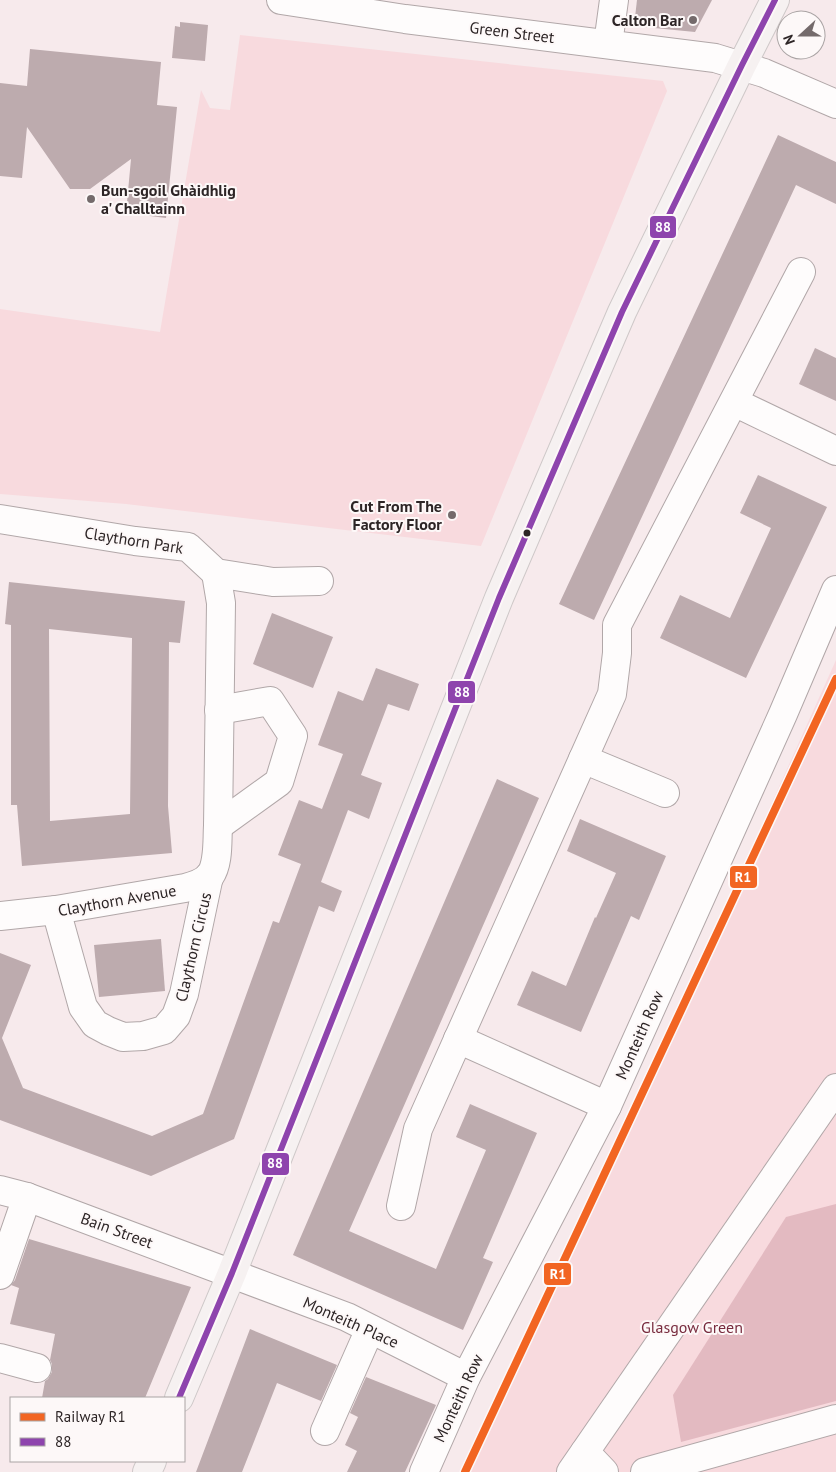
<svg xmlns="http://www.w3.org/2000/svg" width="836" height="1472" font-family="'PT Sans',sans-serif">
  <rect width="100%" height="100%" fill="#f7eaec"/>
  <g fill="#f8dade">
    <polygon points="240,35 663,81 667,91 481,546 126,504 0,494 0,309 160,332 201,90 210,108 230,110"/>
    <polygon points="836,660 836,1472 467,1472 505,1386 596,1194"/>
  </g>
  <polygon fill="#e3bac1" points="836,1204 836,1401 681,1442 673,1395 786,1217"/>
  <g fill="#bdabae" fill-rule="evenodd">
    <polygon points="637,0 712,0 695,32 634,26"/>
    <polygon points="180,22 208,25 205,61 172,58 175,26 180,27"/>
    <polygon points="30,49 161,62 157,105 177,107 166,218 126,213 131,159 90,189 70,189 27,127 22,178 0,176 0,83 27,86"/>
    <polygon points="778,135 836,162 836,204 796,185 594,620 559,604"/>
    <polygon points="815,348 836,358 836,401 799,384"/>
    <polygon points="758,475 827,507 746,678 660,638 680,595 730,618 771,528 740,513"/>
    <path d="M9 582 185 601 180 643 169 642 168 806 172 853 22 866 17 805H11V625L5 624ZM49 629 132 638 130 814 50 821Z"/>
    <polygon points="272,613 333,637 313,688 253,664"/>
    <polygon points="376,668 419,684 409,711 388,704 361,775 382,783 369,819 348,810 321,882 342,891 334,912 319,906 234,1139 151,1176 0,1120 0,953 31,965 2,1038 23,1088 152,1136 203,1114 273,921 279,923 301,864 278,855 299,800 322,809 343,754 318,745 338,691 363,701"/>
    <polygon points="497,779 539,798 349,1231 436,1269 486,1150 456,1137 470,1104 537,1133 483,1258 493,1262 463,1330 293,1255"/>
    <polygon points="580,819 666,856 639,920 631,916 581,1032 517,1005 532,971 566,986 595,917 596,918 616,873 567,851"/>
    <polygon points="161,939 165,991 99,997 94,945"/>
    <polygon points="29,1239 191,1287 145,1398 42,1398 45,1381 48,1379 52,1372 52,1364 50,1360 55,1334 10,1324 19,1288 11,1285 15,1280"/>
    <polygon points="250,1329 337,1365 321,1401 277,1383 242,1472 196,1472"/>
    <polygon points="366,1377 436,1405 405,1472 347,1472 357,1451 345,1445 358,1417 350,1413"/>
  </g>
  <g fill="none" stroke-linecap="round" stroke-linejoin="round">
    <g stroke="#b1a7a8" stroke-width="30">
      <g id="minor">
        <polyline points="281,0 405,19 715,58 764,73 836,104"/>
        <polyline points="608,44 614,0"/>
        <polyline points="734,402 836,451"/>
        <polyline points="0,519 135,541 188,547 216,573 273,582 319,581"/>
        <polyline points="583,759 665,793"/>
        <polyline points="218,826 279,782 293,736 270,701 219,710"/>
        <polyline points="56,910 83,1007 95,1024 108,1031 123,1037 143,1036 164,1030 176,1016 184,994 209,876"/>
        <path d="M0 916 56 910 185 888C193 886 204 882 210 876 219 863 217 841 218 826L221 603 216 573"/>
        <polyline points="458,1039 607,1106"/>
        <polyline points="0,1190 27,1197 347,1317 466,1377"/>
        <polyline points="401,1206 418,1129 612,694 617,653 617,625 801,272"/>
        <polyline points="0,1275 27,1197"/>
        <polyline points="0,1358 37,1368"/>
        <polyline points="325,1431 370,1329"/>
        <polyline points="585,1452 604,1472"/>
        <polyline points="424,1472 466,1377 607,1106 783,714 836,590"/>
        <polyline points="571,1472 836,1088"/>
        <polyline points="645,1472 836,1419"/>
      </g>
    </g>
    <g stroke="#cec8c8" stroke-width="30">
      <g id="major">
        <polyline points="179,1398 232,1273 499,598 622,312 742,65 775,0"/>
        <polyline points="147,1472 152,1461"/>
      </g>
    </g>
    <use href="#minor" stroke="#fefcfc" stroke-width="28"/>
    <use href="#major" stroke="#f6f1f1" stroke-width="28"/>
    <g stroke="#fdf8f8" stroke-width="10">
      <polyline id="bus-1" points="179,1398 232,1273 499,598 622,312 742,65 775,0"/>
    </g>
    <use href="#bus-1" stroke="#8e44ad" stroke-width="6"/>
    <g stroke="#fdf8f8" stroke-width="11">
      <polyline id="rail-1" points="465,1472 836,679"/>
    </g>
    <use href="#rail-1" stroke="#f26522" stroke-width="8"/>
  </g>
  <g fill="#746a6b" stroke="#fdf8f8" stroke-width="2">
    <circle cx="693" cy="20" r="5"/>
    <circle cx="91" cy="199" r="5"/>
    <circle cx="452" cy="515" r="5"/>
  </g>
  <circle fill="#2d2526" stroke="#fdf8f8" stroke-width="2" cx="527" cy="533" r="4.5"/>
  <g text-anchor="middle" stroke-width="4" stroke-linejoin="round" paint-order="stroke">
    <g font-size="16" font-weight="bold" fill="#2d2526" stroke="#fdf8f8" text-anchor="end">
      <text x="683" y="26">Calton Bar</text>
      <text x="101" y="196" text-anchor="start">Bun-sgoil Ghàidhlig<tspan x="101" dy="18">a' Challtainn</tspan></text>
      <text x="442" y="512">Cut From The<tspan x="442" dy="18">Factory Floor</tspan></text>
    </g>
    <g font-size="16" fill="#2d2526" stroke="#fdf8f8">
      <text transform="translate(512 32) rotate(7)" y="6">Green Street</text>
      <text transform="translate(134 540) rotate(9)" y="6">Claythorn Park</text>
      <text transform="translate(117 900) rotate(-10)" y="6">Claythorn Avenue</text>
      <text transform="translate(193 947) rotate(-77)" y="6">Claythorn Circus</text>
      <text transform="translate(639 1035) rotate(-66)" y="6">Monteith Row</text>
      <text transform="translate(117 1230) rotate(20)" y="6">Bain Street</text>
      <text transform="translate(351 1322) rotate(24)" y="6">Monteith Place</text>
      <text transform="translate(458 1398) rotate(-65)" y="6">Monteith Row</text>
    </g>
    <g font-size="16" fill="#782c3f" stroke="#fdf8f8">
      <text x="692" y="1333">Glasgow Green</text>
    </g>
  </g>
  <g stroke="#fdf8f8" stroke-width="2">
    <rect x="649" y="215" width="28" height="24" rx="5" fill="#8e44ad"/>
    <rect x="447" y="680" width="29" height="24" rx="5" fill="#8e44ad"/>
    <rect x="729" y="865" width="29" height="24" rx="5" fill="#f26522"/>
    <rect x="261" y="1152" width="29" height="24" rx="5" fill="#8e44ad"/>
    <rect x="543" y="1262" width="29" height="24" rx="5" fill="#f26522"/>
  </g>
  <g font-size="14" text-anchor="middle" font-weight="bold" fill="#fff">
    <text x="663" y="232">88</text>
    <text x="462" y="697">88</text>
    <text x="743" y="882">R1</text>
    <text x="275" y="1168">88</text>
    <text x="558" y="1279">R1</text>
  </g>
  <rect x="10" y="1397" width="175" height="65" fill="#fdf8f8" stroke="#aaa4a4"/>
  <rect x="20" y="1413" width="25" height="8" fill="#f26522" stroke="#aaa4a4"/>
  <text x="55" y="1422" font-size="15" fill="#2d2526">Railway R1</text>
  <rect x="20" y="1438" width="25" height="8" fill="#8e44ad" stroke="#aaa4a4"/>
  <text x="55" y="1447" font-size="15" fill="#2d2526">88</text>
  <g transform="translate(801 35) rotate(249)"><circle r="24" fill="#fdf8f8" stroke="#aaa4a4"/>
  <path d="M0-4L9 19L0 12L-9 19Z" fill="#746a6b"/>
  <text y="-8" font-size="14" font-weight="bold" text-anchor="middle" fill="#2d2526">N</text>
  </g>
</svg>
